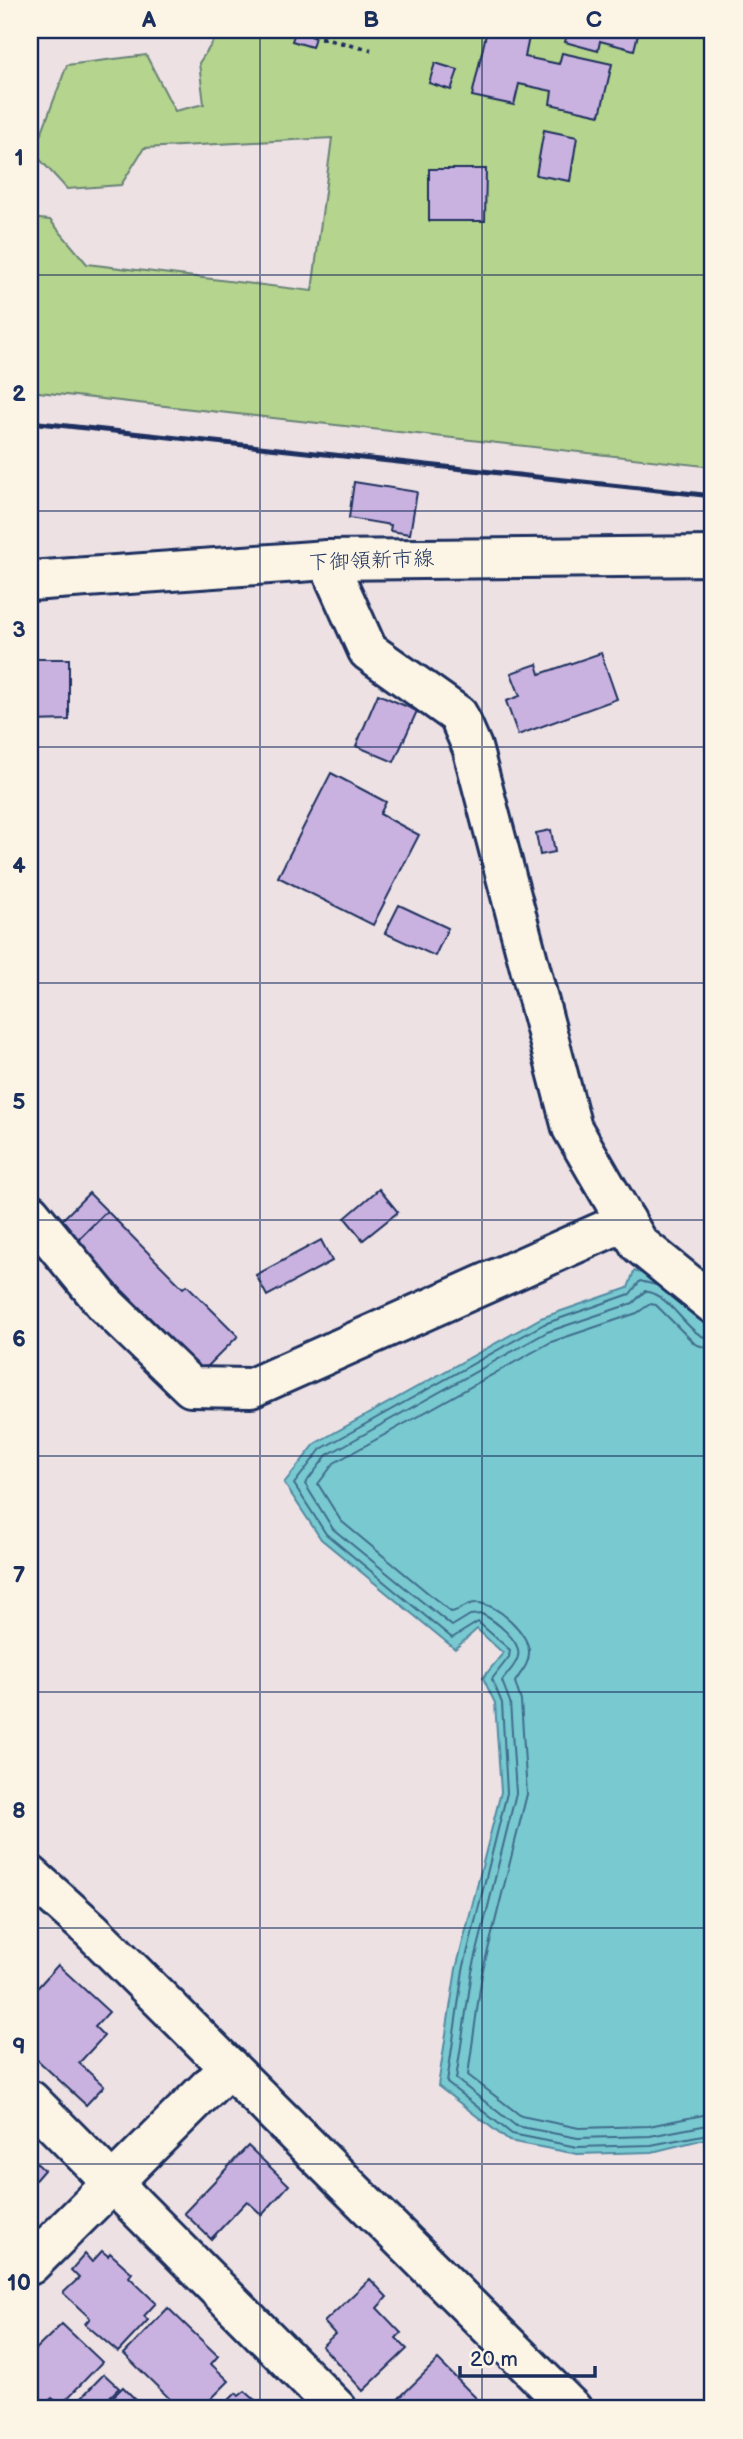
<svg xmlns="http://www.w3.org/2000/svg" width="743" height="2439" font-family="'Balsamiq Sans','Klee One',sans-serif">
  <rect width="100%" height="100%" fill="#ede1e4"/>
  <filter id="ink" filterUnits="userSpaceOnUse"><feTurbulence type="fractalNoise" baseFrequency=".0143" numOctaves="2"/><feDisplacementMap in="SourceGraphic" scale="14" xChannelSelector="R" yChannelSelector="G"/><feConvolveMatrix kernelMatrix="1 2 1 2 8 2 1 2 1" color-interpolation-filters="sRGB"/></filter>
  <g filter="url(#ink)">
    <polygon fill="#b5d48d" stroke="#688276" stroke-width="2" points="221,30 713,30 713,467 30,391 30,218 50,220 87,264 312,291 332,138 144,148 121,185 67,189 34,153 67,65 146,55 175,111 204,104 199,63"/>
    <polygon fill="#78c9d0" stroke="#538ba2" stroke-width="2" points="634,1271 670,1281 713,1326 713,2137 652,2152 577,2154 509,2141 438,2086 456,1969 501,1792 495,1703 483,1678 503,1653 477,1629 455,1649 321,1539 284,1483 316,1443 541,1318 628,1288"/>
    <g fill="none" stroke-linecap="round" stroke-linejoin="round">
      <g stroke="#406d8c" stroke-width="2">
        <polyline points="656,1285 640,1281 630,1294 544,1324 321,1449 294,1484 326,1534 452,1638 478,1622 510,1650 509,1657 492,1679 502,1703 507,1793 463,1970 447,2083 512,2134 577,2147 651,2145 713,2133"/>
        <path d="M713 1339C687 1338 675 1297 645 1291L633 1303 547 1332 327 1455 305 1484 333 1529 452 1626 470 1615 482 1614C494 1620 522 1641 518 1656 517 1665 507 1673 502 1681L510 1702 516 1793 472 1972 456 2079 516 2126 578 2138 650 2136 713 2124"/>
        <path d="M713 1350 695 1344 656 1305 650 1304 637 1313 551 1342 334 1463 318 1484 341 1521 451 1612C460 1611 466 1603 476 1603 496 1602 530 1634 529 1653 529 1665 520 1673 515 1682L521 1701 527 1794 482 1974 468 2075 521 2116 579 2128 649 2126 713 2113"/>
      </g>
    </g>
    <g fill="#cab2e0" stroke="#1b2f5e" stroke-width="2">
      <polygon points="125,30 144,30 140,37"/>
      <polygon points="296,30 317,30 312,47 292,41"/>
      <polygon points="487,30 530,32 525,57 559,64 562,53 612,64 600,115 550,104 552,91 519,84 514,105 472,96"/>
      <polygon points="568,30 639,30 634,50 600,41 598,51 565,42"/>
      <polygon points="435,63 458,70 451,90 429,83"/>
      <polygon points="544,130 577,137 570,181 536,175"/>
      <polygon points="429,169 486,169 485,221 429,221"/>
      <polygon points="354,482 417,492 410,534 390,531 391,525 349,518"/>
      <polygon points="601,653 617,699 518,735 506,701 520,696 511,673 537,664 540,674"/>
      <polygon points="30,659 69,659 69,720 30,721"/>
      <polygon points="378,694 417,711 394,762 356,746"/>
      <polygon points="331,773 386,802 380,814 419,835 373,925 278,877"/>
      <polygon points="551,830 555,852 540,855 536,833"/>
      <polygon points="399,905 448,928 435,956 385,933"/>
      <polygon points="379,1189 398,1212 363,1240 345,1218"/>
      <polygon points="89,1193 107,1211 75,1243 57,1225"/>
      <polygon points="107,1211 183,1288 187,1285 238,1336 203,1371 75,1243"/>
      <polygon points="321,1240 332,1261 267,1296 256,1275"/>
      <polygon points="58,1965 109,2012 95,2027 104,2036 79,2063 104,2086 86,2105 30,2053 30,1996"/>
      <polygon points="248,2146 289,2185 262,2215 247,2201 211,2239 184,2213"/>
      <polygon points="30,2157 44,2170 30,2186"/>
      <polygon points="102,2251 108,2256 110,2253 132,2273 129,2277 156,2303 144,2316 148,2320 118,2352 85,2324 90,2318 63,2293 79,2278 71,2270 85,2254 92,2262"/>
      <polygon points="370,2279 387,2297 377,2308 401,2333 396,2338 407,2349 363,2391 322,2346 335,2334 324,2322"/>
      <polygon points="168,2308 218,2356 211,2364 229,2381 201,2409 180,2409 124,2354"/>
      <polygon points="62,2324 102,2362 61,2405 52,2398 40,2409 30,2399 30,2355"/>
      <polygon points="438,2360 487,2409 389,2408"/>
      <polygon points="104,2374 119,2388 97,2409 88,2409 79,2400"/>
      <polygon points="123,2387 145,2409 100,2409"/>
      <polygon points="245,2391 265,2409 220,2409 236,2393 239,2396"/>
    </g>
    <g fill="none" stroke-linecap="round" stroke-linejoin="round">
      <g stroke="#1b2f5e" stroke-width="44">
        <g id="minor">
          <polyline points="327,560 368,651 458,715 472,747 572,1128 639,1244 713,1304"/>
          <polyline points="30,1213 105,1304 191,1387 251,1388 626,1221"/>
          <polyline points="30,2100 337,2409"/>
          <polyline points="30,2265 229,2067"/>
        </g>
      </g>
      <g stroke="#1b2f5e" stroke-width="44">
        <polyline id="tertiary" points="30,1875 91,1930 572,2409"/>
      </g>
      <g stroke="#1b2f5e" stroke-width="44">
        <polyline id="secondary" points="30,581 327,560 713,556"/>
      </g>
      <polyline stroke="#1b2f5e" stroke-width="4.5" stroke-dasharray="5 5" stroke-linecap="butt" points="291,30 371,50"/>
      <use href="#minor" stroke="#fcf5e5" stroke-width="38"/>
      <use href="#tertiary" stroke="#fcf5e5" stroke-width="38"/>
      <use href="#secondary" stroke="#fcf5e5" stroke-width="38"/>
      <polyline stroke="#1b2f5e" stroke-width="5" points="30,422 713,496"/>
    </g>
  </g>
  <path fill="none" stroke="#1b2f5e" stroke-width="2" stroke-opacity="0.55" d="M260 30V2409M482 30V2409M30 275H713M30 511H713M30 747H713M30 983H713M30 1220H713M30 1456H713M30 1692H713M30 1928H713M30 2164H713"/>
  <g text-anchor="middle" stroke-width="5" stroke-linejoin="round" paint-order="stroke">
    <g font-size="21" fill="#1b2f5e" stroke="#fcf5e5">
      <text transform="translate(371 560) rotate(-2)" y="7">下御領新市線</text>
    </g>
  </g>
  <rect width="743" height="2439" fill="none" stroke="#fcf5e5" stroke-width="77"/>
  <path d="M460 2366v10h135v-10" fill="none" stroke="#1b2f5e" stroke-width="3.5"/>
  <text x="470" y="2366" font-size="21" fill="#1b2f5e" stroke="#fcf5e5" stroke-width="5" paint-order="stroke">20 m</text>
  <rect x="38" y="38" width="666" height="2362" fill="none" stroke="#1b2f5e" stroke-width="2.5"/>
  <g font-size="23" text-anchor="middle" font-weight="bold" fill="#1b2f5e">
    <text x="149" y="27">A</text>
    <text x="371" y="27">B</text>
    <text x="594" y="27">C</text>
    <text x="19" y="165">1</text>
    <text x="19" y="401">2</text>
    <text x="19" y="637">3</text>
    <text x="19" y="873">4</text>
    <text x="19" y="1109">5</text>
    <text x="19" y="1346">6</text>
    <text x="19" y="1582">7</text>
    <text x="19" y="1818">8</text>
    <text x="19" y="2054">9</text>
    <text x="19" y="2290">10</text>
  </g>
</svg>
